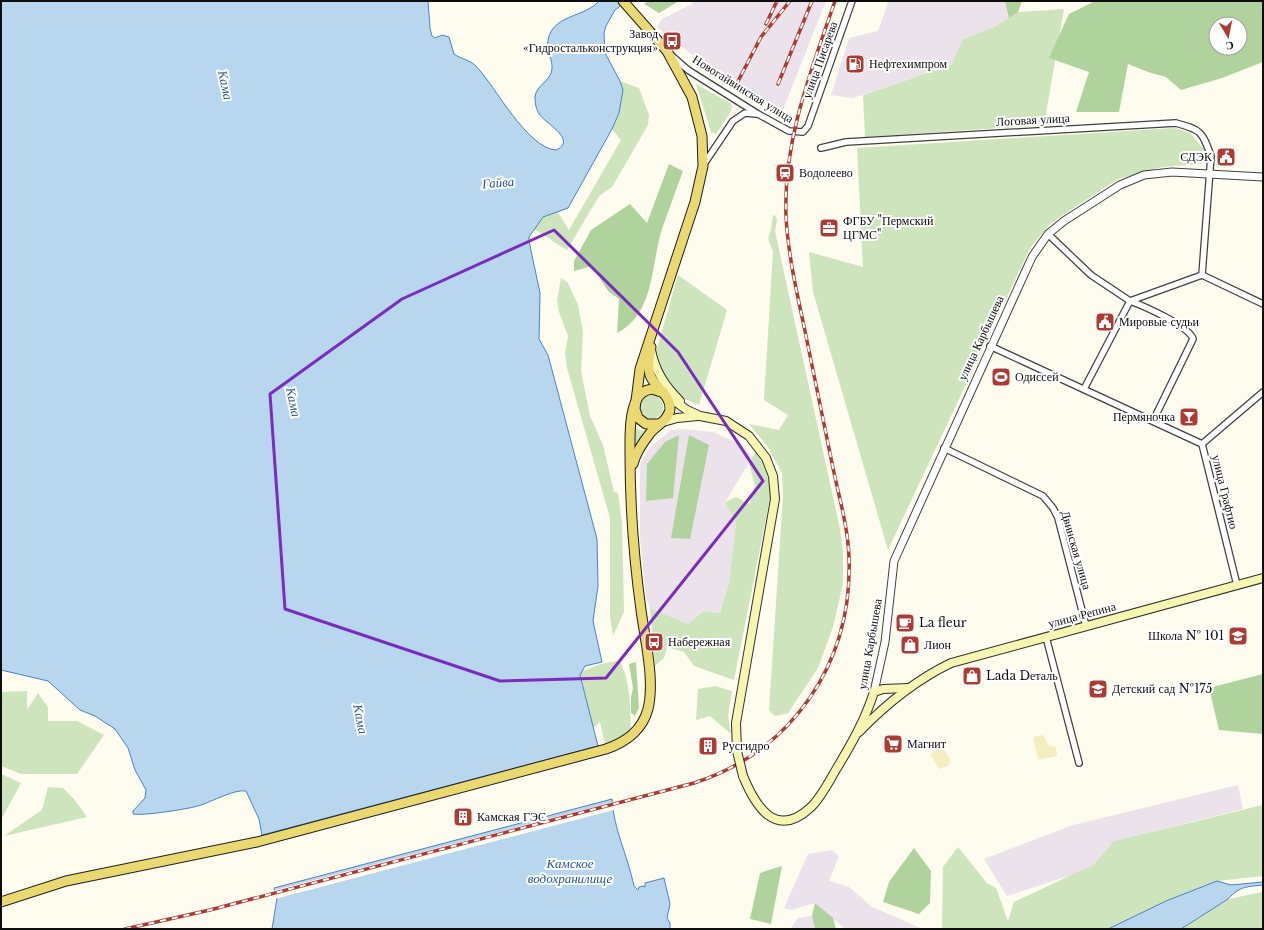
<svg xmlns="http://www.w3.org/2000/svg" width="1264" height="930" font-family="'Libre Baskerville',serif">
  <rect width="100%" height="100%" fill="#fdfcef"/>
  <g fill="#ebe2eb">
    <polygon points="693,1 826,1 781,115 705,65 657,27 662,19 692,4"/>
    <polygon points="883,1 1022,1 1018,12 992,28 963,39 951,65 853,98 831,95 849,38 878,31 888,3"/>
    <polygon points="686,429 713,432 737,443 753,456 725,502 736,523 729,583 720,613 704,611 688,624 650,608 646,598 640,538 640,464 650,447 671,430"/>
    <polygon points="1238,785 1243,809 1114,841 1093,865 1078,873 1007,896 984,859 1073,825"/>
    <polygon points="832,850 839,856 829,881 849,887 872,907 923,929 845,929 815,903 791,910 784,908 808,854"/>
    <polygon points="812,916 815,929 790,929 798,918"/>
  </g>
  <g fill="#cde4bc">
    <polygon points="1064,9 1044,125 865,137 863,95 951,65 963,39 992,28 1018,12"/>
    <path d="M620 81 639 88 649 115 648 125 612 187 599 196 567 250 534 229 543 217 557 211 569 230 621 140 612 129C619 113 625 99 620 81Z"/>
    <polygon points="696,84 730,103 732,106 730,113 716,134 711,132"/>
    <polygon points="1175,128 1190,133 1204,149 1202,164 1162,167 1118,179 1051,223 1030,248 888,550 813,292 809,252 863,267 857,148"/>
    <polygon points="775,215 777,220 775,231 840,529 843,553 843,584 833,627 818,668 788,713 775,716 769,710 783,496 782,473 768,447 749,424 779,430 788,415 764,400 773,251 768,239 771,229 773,216"/>
    <polygon points="678,275 727,310 699,405 681,397 669,386 660,371 656,352"/>
    <polygon points="561,278 568,283 578,305 583,332 581,371 590,416 603,445 614,492 618,493 622,523 624,612 613,636 610,616 610,518 567,368 565,353 568,336 559,312 557,300"/>
    <circle cx="651" cy="407" r="12"/>
    <polygon points="637,429 646,432 634,450 634,430"/>
    <polygon points="756,451 767,474 771,493 734,680 694,666 684,652 667,647 664,658 655,666 650,608 688,624 704,611 720,613 729,583 736,523 725,502 736,497 749,504 755,486 749,464"/>
    <path d="M616 661 620 662C631 683 630 709 631 731L616 741 605 744 600 722 593 728 580 672 598 665Z"/>
    <polygon points="715,686 732,691 728,715 731,734 710,716 696,720 698,689"/>
    <polygon points="27,691 27,710 38,693 48,707 48,721 77,721 104,735 77,774 21,774 1,766 1,692"/>
    <polygon points="1,774 21,783 1,820"/>
    <polygon points="48,787 63,788 74,799 87,817 4,836 42,810"/>
    <polygon points="1263,805 1263,876 1217,881 1166,901 1108,929 942,929 943,867 958,847 987,883 996,888 1008,921 1014,902 1093,865 1114,841"/>
    <polygon points="1263,892 1263,929 1181,929 1228,899"/>
  </g>
  <g fill="#b0d39d" fill-rule="evenodd">
    <polygon points="647,1 679,1 659,13 644,4"/>
    <polygon points="1005,1 1022,1 1018,12 1009,18"/>
    <path d="M1095 1H1263V62L1222 78 1181 90 1166 77 1148 72 1128 64 1119 112H1076L1089 72 1049 58 1069 14ZM1216 24H1240V48H1216Z"/>
    <path d="M669 164 683 171C676 190 669 209 662 229 651 263 655 314 617 333L619 299 608 291 592 266 574 271V261L591 230 630 204 647 223Z"/>
    <polygon points="679,435 673,498 646,501 647,464 665,442"/>
    <polygon points="689,435 709,445 690,539 671,538"/>
    <polygon points="636,662 639,708 635,716 631,713 631,697 633,688 629,664"/>
    <polygon points="1263,674 1263,734 1219,730 1209,688"/>
    <polygon points="914,848 931,871 930,903 919,914 883,902 889,882"/>
    <polygon points="782,866 771,924 750,919 760,873"/>
    <polygon points="815,903 833,918 836,929 815,929 812,916"/>
  </g>
  <g fill="#f4eec0">
    <polygon points="1043,735 1049,746 1056,747 1057,756 1038,760 1033,737"/>
    <polygon points="943,747 951,761 948,766 939,769 930,754"/>
  </g>
  <g fill="#b9d6ef" stroke="#4884bf">
    <path d="M1 1H428L430 28 432 36 435 38 442 35 449 37 454 54C461 59 470 60 476 66 495 86 527 148 556 150 578 140 545 123 540 115 536 110 535 103 535 97 536 85 551 81 552 69 553 60 546 50 548 40 553 14 584 18 599 1H627L615 10 606 26 604 33 605 53 620 81 623 90 619 113 612 129 568 208 543 217 529 237V241L540 293 539 339 548 355 597 539 598 586 593 621 602 662 585 666 580 675 598 746 262 835 259 819 246 791C235 789 213 801 201 805 190 809 143 816 133 814V811L145 798 146 790 135 770 128 748 115 729 95 716 80 710 48 681 1 670Z"/>
    <path d="M612 799C613 827 628 857 634 886L638 890 639 887 643 886 645 887V883L664 878 670 904 667 918 670 923V929H272L277 898 274 888Z"/>
    <path d="M1217 881 1231 885 1263 882V885C1246 887 1240 886 1228 899L1181 929H1108L1166 901Z"/>
  </g>
  <polygon fill="#fdfcef" points="613,802 614,810 275,899 272,891"/>
  <g fill="none" stroke-linecap="round" stroke-linejoin="round">
    <g stroke="#404040" stroke-width="8">
      <g id="minor">
        <polyline points="672,56 688,70 758,114 789,131 803,132 808,126 852,1"/>
        <path d="M821 148 846 142 1176 123C1201 130 1202 131 1211 156L1202 275"/>
        <polyline points="704,164 733,121 745,113 756,114"/>
        <polyline points="1048,234 1091,275 1130,301 1202,275 1263,304"/>
        <polyline points="990,346 1202,444 1237,585"/>
        <path d="M1084 389 1130 301C1144 306 1189 326 1193 339L1153 421"/>
        <polyline points="1202,444 1263,392"/>
        <polyline points="944,448 1043,496 1053,508 1058,518 1086,626"/>
        <polyline points="1046,637 1079,763"/>
      </g>
    </g>
    <g stroke="#404040" stroke-width="9">
      <polyline id="tertiary" points="874,692 885,642 894,561 1032,257 1048,234 1064,221 1120,185 1144,175 1172,172 1263,177"/>
    </g>
    <g stroke="#2f2f2f" stroke-width="10">
      <g id="secondary">
        <path d="M651 350C655 371 665 386 680 401"/>
        <polyline points="666,395 687,410 700,416 726,421 749,436 766,458 773,476 775,499 736,723 737,751"/>
        <polyline points="660,423 677,418 698,416"/>
        <path d="M859 732C885 705 916 680 951 663L1263 578"/>
        <path d="M743 776C755 805 775 840 810 808 821 798 829 781 837 768 852 743 865 720 874 692L883 689 909 688"/>
      </g>
    </g>
    <g stroke="#1e1e1e" stroke-width="11">
      <g id="primary">
        <polyline points="623,1 667,51 692,97 702,136 703,166 695,202 640,369 635,409 638,418 646,424 659,424"/>
        <path d="M633 464C636 452 643 442 651 432 658 425 669 419 670 409 671 395 654 387 650 375 647 366 649 356 651 347"/>
        <path d="M1 902 66 881 257 842 606 749C626 742 642 731 648 709 655 680 645 640 641 610 634 559 630 507 630 455 630 439 629 413 637 399 640 393 645 390 652 389L664 393"/>
      </g>
    </g>
    <use href="#minor" stroke="#fff" stroke-width="5.5"/>
    <use href="#tertiary" stroke="#fff" stroke-width="7"/>
    <use href="#secondary" stroke="#f6f5b1" stroke-width="8"/>
    <use href="#primary" stroke="#ead873" stroke-width="9"/>
    <g stroke="#ae3a34" stroke-width="3.5">
      <g id="rail">
        <polyline points="766,24 777,1"/>
        <polyline points="778,84 812,1"/>
        <polyline points="736,85 761,37 790,1"/>
        <path d="M125 929 210 910 694 783C793 751 853 662 849 557 848 527 839 497 833 468 824 422 814 377 805 331 797 293 788 255 786 216 783 141 811 71 835 1"/>
      </g>
    </g>
    <use href="#rail" stroke="#fff" stroke-width="2" stroke-dasharray="6" stroke-linecap="butt"/>
    <g stroke="#2f2f2f" stroke-width="10" stroke-linecap="butt">
      <polyline id="secondary-bridge" points="737,751 743,776"/>
    </g>
    <use href="#secondary-bridge" stroke="#f6f5b1" stroke-width="8"/>
  </g>
  <path fill="none" stroke="#7b2cbf" stroke-width="3" stroke-linejoin="round" d="M554 230 678 352 763 481 606 678 500 681 285 609 270 394 402 299Z"/>
  <defs>
    <g id="bus-square" transform="scale(1)"><rect x="-9" y="-9" width="18" height="18" rx="4" fill="#ae3a34" stroke="#fff"/><path d="M-5-6H5V4H4V6H2V4H-2V6H-4V4H-5ZM-3.5-4V0h7V-4ZM-3.5 1.2v1.5H-2V1.2ZM2 1.2v1.5H3.5V1.2Z" fill="#fff"/></g>
    <g id="fuel-square" transform="scale(1)"><rect x="-9" y="-9" width="18" height="18" rx="4" fill="#ae3a34" stroke="#fff"/><path d="M-5.5-6h7V0h2V4h1.3V-2.5L3-4.5l.8-.8L6-3V5H2.5V1h-1V6h-7ZM-4.2-4.7v3.2H.2V-4.7Z" fill="#fff"/></g>
    <g id="civic-square" transform="scale(1)"><rect x="-9" y="-9" width="18" height="18" rx="4" fill="#ae3a34" stroke="#fff"/><path d="M-.6-6.5H3V-4.5H.6V-3L4-1V1h2V6H-6V1h2V-1L-.6-3ZM-1.2 2.5V6h2.4V2.5Z" fill="#fff"/></g>
    <g id="station-square" transform="scale(1)"><rect x="-9" y="-9" width="18" height="18" rx="4" fill="#ae3a34" stroke="#fff"/><path d="M-3-6H3Q5-6 5-4V2Q5 4 3 4L4.5 6H3L1.5 4h-3L-3 6H-4.5L-3 4Q-5 4-5 2V-4Q-5-6-3-6ZM-3.5-4v3h7v-3ZM-3.5 1v1.5H-2V1ZM2 1v1.5H3.5V1Z" fill="#fff"/></g>
    <g id="office-square" transform="scale(1)"><rect x="-9" y="-9" width="18" height="18" rx="4" fill="#ae3a34" stroke="#fff"/><path d="M-6-3h4V-5.5h4V-3h4V5H-6ZM-1-4.5V-3h2v-1.5ZM-6 0V1H6V0Z" fill="#fff"/></g>
    <g id="stadium-square" transform="scale(1)"><rect x="-9" y="-9" width="18" height="18" rx="4" fill="#ae3a34" stroke="#fff"/><path d="M0-5a6.5 5 0 1 0 0 10a6.5 5 0 1 0 0-10ZM-3.5-1.8h7v3.6h-7Z" fill="#fff"/></g>
    <g id="bar-square" transform="scale(1)"><rect x="-9" y="-9" width="18" height="18" rx="4" fill="#ae3a34" stroke="#fff"/><path d="M-6-5H6L.8 .8V4.5H3.5V6h-7V4.5H-.8V.8Z" fill="#fff"/></g>
    <g id="cafe-square" transform="scale(1)"><rect x="-9" y="-9" width="18" height="18" rx="4" fill="#ae3a34" stroke="#fff"/><path d="M-5.5-4.5H6V0H3Q3 3.5 0 3.5H-2.5Q-5.5 3.5-5.5 0ZM3-3.2v2h1.7v-2ZM-6 4.5H4V6H-6Z" fill="#fff"/></g>
    <g id="school-square" transform="scale(1)"><rect x="-9" y="-9" width="18" height="18" rx="4" fill="#ae3a34" stroke="#fff"/><path d="M0-5L7-2L0 1L-7-2ZM-4 1L0 2.5L4 1V4Q0 6-4 4Z" fill="#fff"/></g>
    <g id="shop-square" transform="scale(1)"><rect x="-9" y="-9" width="18" height="18" rx="4" fill="#ae3a34" stroke="#fff"/><path d="M-5-2.5h2.3a2.7 3.5 0 0 1 5.4 0H5L5.5 6h-11ZM-1.5-2.5h3a1.5 2.3 0 0 0-3 0Z" fill="#fff"/></g>
    <g id="supermarket-square" transform="scale(1)"><rect x="-9" y="-9" width="18" height="18" rx="4" fill="#ae3a34" stroke="#fff"/><path d="M-6-5.5h2.5l.6 2H6L4.5 2H-2.5L-4.4-4H-6ZM-1.5 3.2a1.3 1.3 0 1 0 .1 0ZM3 3.2a1.3 1.3 0 1 0 .1 0Z" fill="#fff"/></g>
    <g id="building-square" transform="scale(1)"><rect x="-9" y="-9" width="18" height="18" rx="4" fill="#ae3a34" stroke="#fff"/><path d="M-4-6H4V6H1V3H-1V6H-4ZM-2.5-4.3h1.7v1.8h-1.7ZM.8-4.3h1.7v1.8H.8ZM-2.5-1h1.7V.8h-1.7ZM.8-1h1.7V.8H.8Z" fill="#fff"/></g>
  </defs>
  <g fill-rule="evenodd">
    <use href="#bus-square" x="672" y="41"/>
    <use href="#fuel-square" x="855" y="64"/>
    <use href="#civic-square" x="1226" y="157"/>
    <use href="#station-square" x="785" y="173"/>
    <use href="#office-square" x="829" y="228"/>
    <use href="#civic-square" x="1105" y="322"/>
    <use href="#stadium-square" x="1001" y="377"/>
    <use href="#bar-square" x="1189" y="417"/>
    <use href="#cafe-square" x="905" y="623"/>
    <use href="#school-square" x="1238" y="636"/>
    <use href="#bus-square" x="654" y="642"/>
    <use href="#shop-square" x="910" y="645"/>
    <use href="#shop-square" x="972" y="676"/>
    <use href="#school-square" x="1098" y="689"/>
    <use href="#supermarket-square" x="893" y="744"/>
    <use href="#building-square" x="708" y="746"/>
    <use href="#building-square" x="463" y="817"/>
  </g>
  <g text-anchor="middle" stroke-width="4" stroke-linejoin="round" paint-order="stroke">
    <g font-size="12" fill="#0d0d0d" stroke="#fff" text-anchor="start">
      <text x="658" y="38" text-anchor="end">Завод<tspan x="658" dy="14">«Гидростальконструкция»</tspan></text>
      <text x="869" y="68">Нефтехимпром</text>
      <text x="1212" y="161" text-anchor="end">СДЭК</text>
      <text x="799" y="177">Водолеево</text>
      <text x="843" y="225">ФГБУ "Пермский<tspan x="843" dy="14">ЦГМС"</tspan></text>
      <text x="1119" y="326">Мировые судьи</text>
      <text x="1015" y="381">Одиссей</text>
      <text x="1175" y="421" text-anchor="end">Пермяночка</text>
      <text x="919" y="627">La fleur</text>
      <text x="1224" y="640" text-anchor="end">Школа № 101</text>
      <text x="668" y="646">Набережная</text>
      <text x="924" y="649">Лион</text>
      <text x="986" y="680">Lada Dеталь</text>
      <text x="1112" y="693">Детский сад №175</text>
      <text x="907" y="748">Магнит</text>
      <text x="722" y="750">Русгидро</text>
      <text x="477" y="821">Камская ГЭС</text>
    </g>
    <g font-size="12" fill="#0d0d0d" stroke="#fff">
      <text transform="translate(820 60) rotate(-70)" y="4">улица Писарева</text>
      <text transform="translate(743 89) rotate(32)" y="4">Новогайвинская улица</text>
      <text transform="translate(1033 120) rotate(-3)" y="4">Логовая улица</text>
      <text transform="translate(981 338) rotate(-65)" y="4">улица Карбышева</text>
      <text transform="translate(1225 492) rotate(76)" y="4">улица Графтио</text>
      <text transform="translate(1076 550) rotate(74)" y="4">Двинская улица</text>
      <text transform="translate(1082 615) rotate(-15)" y="4">улица Репина</text>
      <text transform="translate(870 644) rotate(-80)" y="4">улица Карбышева</text>
    </g>
    <g font-size="13" font-style="italic" fill="#245792" stroke="#fff">
      <text transform="translate(226 85) rotate(78)" y="5">Кама</text>
      <text transform="translate(498 182) rotate(-5)" y="5">Гайва</text>
      <text transform="translate(294 402) rotate(78)" y="5">Кама</text>
      <text transform="translate(361 719) rotate(79)" y="5">Кама</text>
      <text x="570" y="868">Камское<tspan x="570" dy="15">водохранилище</tspan></text>
    </g>
  </g>
  <rect width="1264" height="930" fill="none" stroke="#0d0d0d" stroke-width="4"/>
  <g transform="translate(1228 36) rotate(170)"><circle r="19" fill="#ffffff" stroke="#9e9e9e"/>
  <path d="M0-3L7 15L0 10L-7 15Z" fill="#ae3a34"/>
  <text y="-6" font-size="11" font-weight="bold" text-anchor="middle" fill="#0d0d0d">С</text>
  </g>
</svg>
